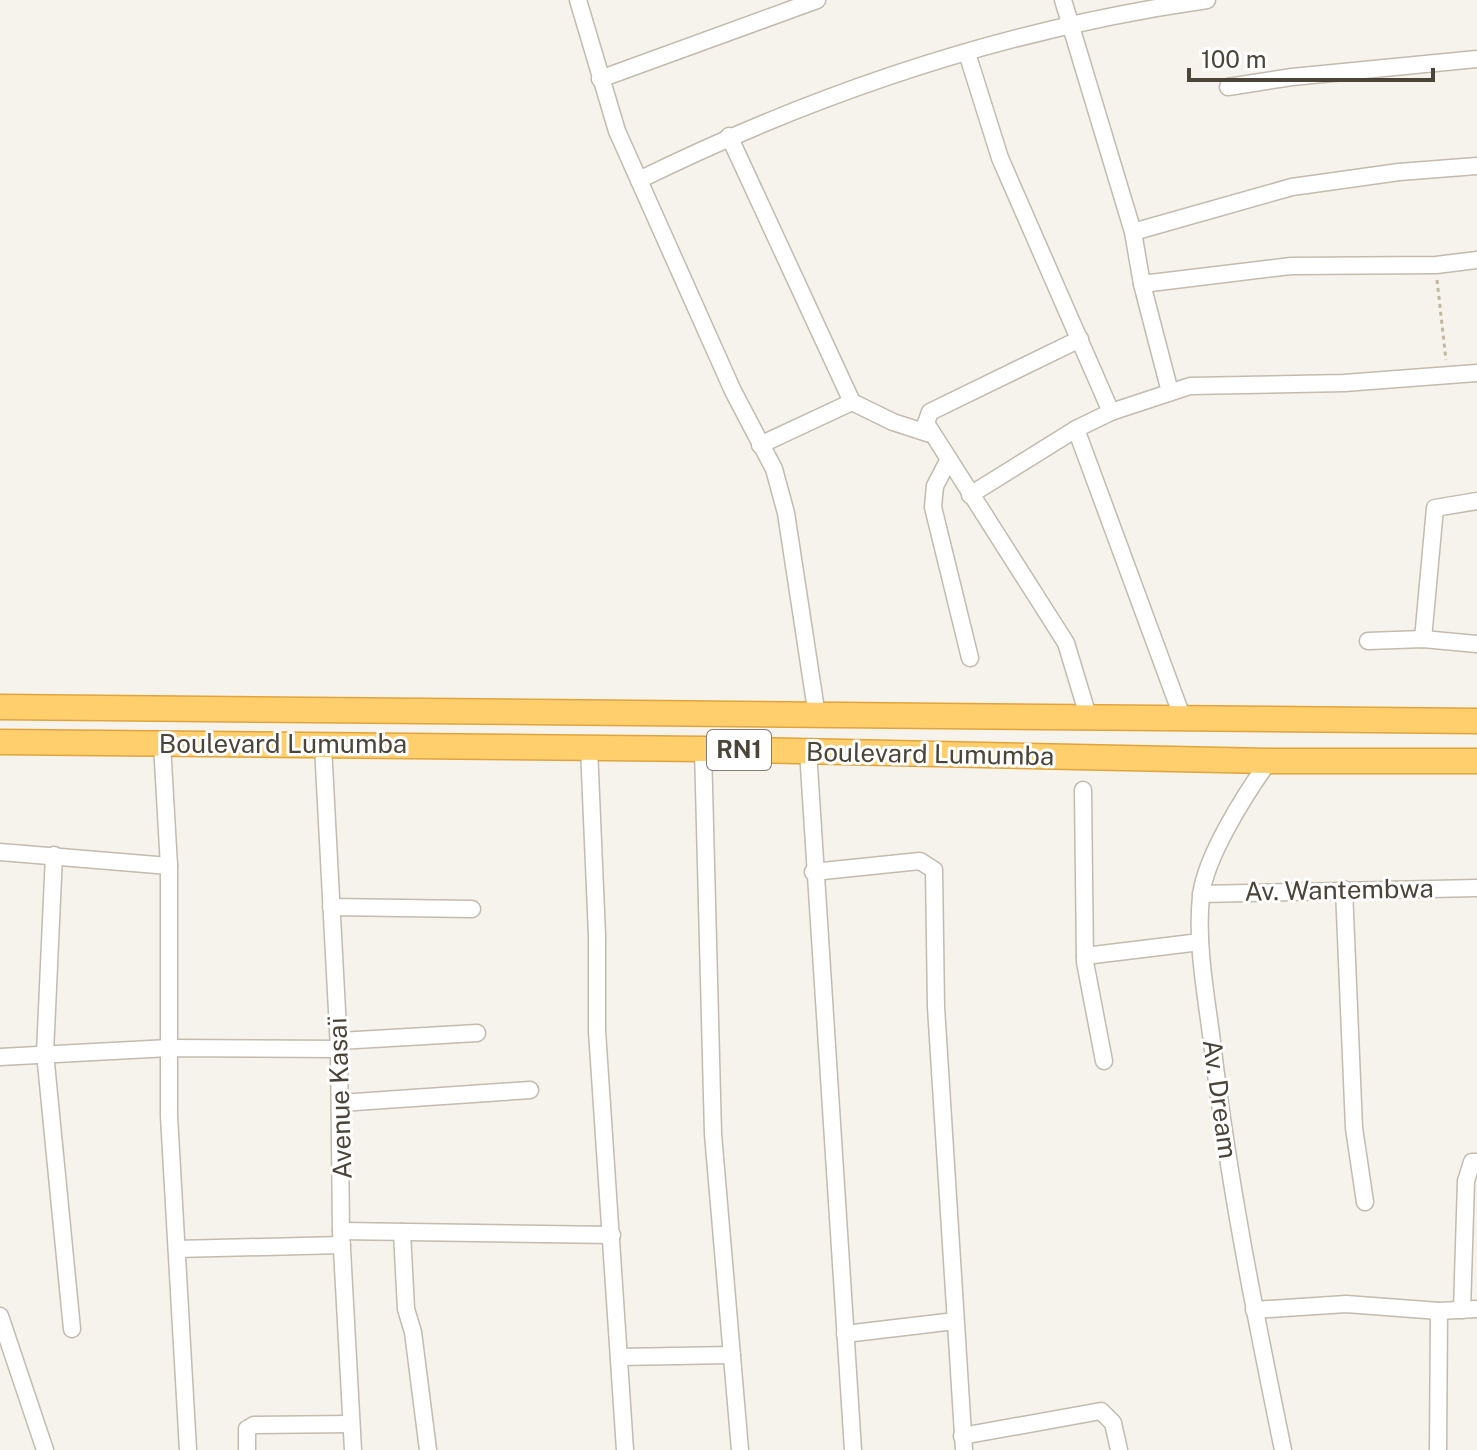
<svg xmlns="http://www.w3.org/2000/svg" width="1477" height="1450" font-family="'Public Sans',sans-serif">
  <rect width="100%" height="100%" fill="#f6f3ec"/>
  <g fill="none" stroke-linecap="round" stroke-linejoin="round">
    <g stroke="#c2bbae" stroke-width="19">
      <g id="minor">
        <polyline points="578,0 617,131 733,391 774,469 786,513 817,716"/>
        <polyline points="1063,0 1133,232 1142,284 1170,392"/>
        <polyline points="967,53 1000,158 1111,412"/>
        <polyline points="600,79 817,0"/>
        <polyline points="1228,87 1292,77 1477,59"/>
        <polyline points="729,136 852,402 893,422 930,434"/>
        <path d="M639 180C818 92 1009 28 1207 0"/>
        <polyline points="1133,232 1292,187 1399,172 1477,166"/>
        <polyline points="1142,284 1291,266 1436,265 1477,260"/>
        <polyline points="1080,339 930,412 926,423 1066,643 1089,719"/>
        <polyline points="1076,429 1183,719"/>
        <polyline points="760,445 852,402"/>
        <polyline points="948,461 935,486 933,507 970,658"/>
        <polyline points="970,495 1076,429 1111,412 1190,386 1344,383 1477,373"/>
        <polyline points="1423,639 1435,508 1477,501"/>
        <polyline points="1368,641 1423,639 1477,644"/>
        <polyline points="162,744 169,866 169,1116 188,1450"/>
        <polyline points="323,746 339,1049 341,1231 353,1450"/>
        <polyline points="589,748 597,935 597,1031 625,1450"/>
        <polyline points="703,749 713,1134 740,1450"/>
        <polyline points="808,751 853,1450"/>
        <path d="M1269 761C1246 793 1205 857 1201 896 1196 944 1206 994 1212 1042 1228 1179 1255 1314 1283 1450"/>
        <polyline points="1083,790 1085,962 1104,1061"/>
        <polyline points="0,852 169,866"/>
        <polyline points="54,855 45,1053 72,1329"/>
        <polyline points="813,872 920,861 934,870 936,1007 964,1450"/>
        <polyline points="1344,889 1354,1128 1365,1202"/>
        <polyline points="1201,894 1477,888"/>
        <polyline points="331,907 472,909"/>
        <polyline points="1085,956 1200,942"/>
        <polyline points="339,1041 477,1033"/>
        <polyline points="0,1057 169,1048 339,1049"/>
        <polyline points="340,1103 530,1090"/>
        <polyline points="341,1231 612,1235"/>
        <polyline points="402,1232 406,1309 413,1332 428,1450"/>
        <polyline points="177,1249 342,1245"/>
        <polyline points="1254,1310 1346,1304 1439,1311 1477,1309"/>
        <polyline points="1462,1310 1466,1181 1472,1162 1477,1162"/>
        <polyline points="0,1316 45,1450"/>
        <polyline points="845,1334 955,1321"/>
        <polyline points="619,1357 732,1355"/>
        <polyline points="962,1436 1101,1411 1113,1423 1119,1450"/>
        <polyline points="247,1450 247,1429 254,1425 351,1424"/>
        <polyline points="1438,1450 1439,1311"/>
      </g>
    </g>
    <g stroke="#e0a43c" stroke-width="27">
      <g id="highway">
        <polyline points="0,707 1477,721"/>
        <polyline points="0,742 703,749 1269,761 1477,761"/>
      </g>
    </g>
    <polyline stroke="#c4b79f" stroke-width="3" stroke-dasharray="4 4" stroke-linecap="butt" points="1437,280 1446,360"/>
    <use href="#minor" stroke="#fff" stroke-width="16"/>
    <use href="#highway" stroke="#ffcf6e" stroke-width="24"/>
  </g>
  <g text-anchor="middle" stroke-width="6" stroke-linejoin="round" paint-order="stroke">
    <rect fill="#fff" stroke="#817c74" stroke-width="2" x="707" y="730" width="64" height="40" rx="6"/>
    <g font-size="24" font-weight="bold" fill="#4b4439">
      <text x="739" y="758">RN1</text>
    </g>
    <g font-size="26" fill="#4b4439" stroke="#fff">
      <text x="283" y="753">Boulevard Lumumba</text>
      <text transform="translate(930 754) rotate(1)" y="9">Boulevard Lumumba</text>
      <text transform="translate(1339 890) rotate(-1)" y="9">Av. Wantembwa</text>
      <text transform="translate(340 1098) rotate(-92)" y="9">Avenue Kasaï</text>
      <text transform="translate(1220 1099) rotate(82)" y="9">Av. Dream</text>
    </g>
  </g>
  <path d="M1189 68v12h244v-12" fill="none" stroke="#4b4439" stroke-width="4"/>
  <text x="1201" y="68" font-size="24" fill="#4b4439" stroke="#ffffff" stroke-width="6" paint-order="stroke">100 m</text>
</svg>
